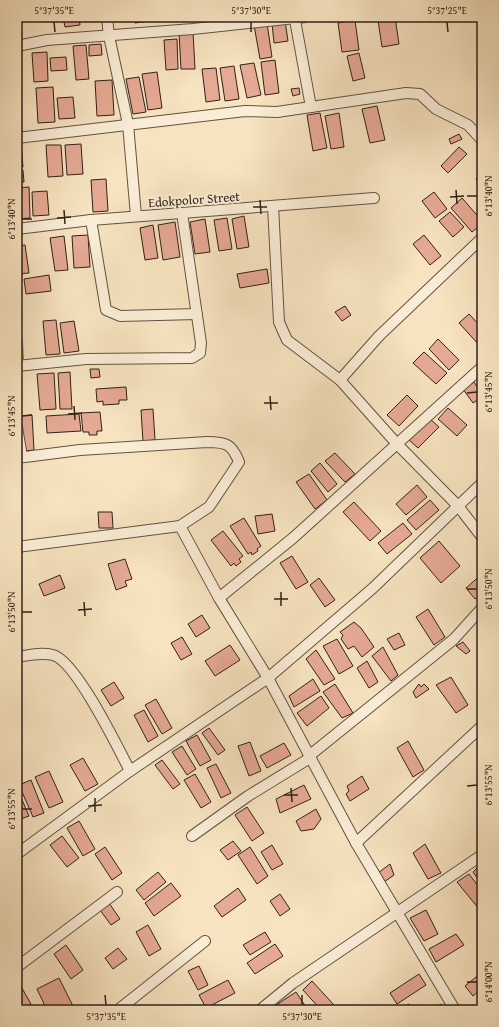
<svg xmlns="http://www.w3.org/2000/svg" width="499" height="1027" font-family="'Gentium Book Plus',serif">
  <rect width="100%" height="100%" fill="#f7e3c0"/>
  <filter id="stains"><feTurbulence type="fractalNoise" baseFrequency=".005" numOctaves="4"/><feColorMatrix values="0 0 0 0 .2 0 0 0 0 .09 0 0 0 0 .02 0 0 0 .5 -.17"/></filter>
  <radialGradient id="worn" r=".72"><stop offset=".6" stop-color="#630" stop-opacity="0"/><stop offset="1" stop-color="#630" stop-opacity=".3"/></radialGradient>
  <g fill="#e6a994" stroke="#322118">
    <polygon points="63,17 79,17 80,25 65,27"/>
    <polygon points="135,17 149,17 149,21 135,23"/>
    <polygon points="395,17 399,44 382,47 378,20"/>
    <polygon points="355,20 359,50 342,52 338,23"/>
    <polygon points="285,21 288,41 274,43 272,23"/>
    <polygon points="267,23 272,57 260,59 254,25"/>
    <polygon points="193,32 195,69 181,69 179,33"/>
    <polygon points="177,39 178,69 166,70 164,40"/>
    <polygon points="101,44 102,55 89,56 89,45"/>
    <polygon points="86,45 89,79 76,80 73,46"/>
    <polygon points="47,52 48,81 34,82 32,53"/>
    <polygon points="359,53 365,78 353,81 347,56"/>
    <polygon points="66,57 67,70 51,71 50,58"/>
    <polygon points="275,60 279,93 265,95 261,62"/>
    <polygon points="254,63 261,95 247,98 240,65"/>
    <polygon points="234,66 239,99 225,101 220,68"/>
    <polygon points="216,68 220,100 206,102 202,69"/>
    <polygon points="157,72 162,108 148,110 142,74"/>
    <polygon points="139,77 146,112 133,114 126,79"/>
    <polygon points="112,80 114,115 97,116 95,81"/>
    <polygon points="53,87 55,122 38,123 36,88"/>
    <polygon points="299,88 300,94 293,96 291,89"/>
    <polygon points="73,97 75,118 59,119 57,98"/>
    <polygon points="377,106 385,140 370,143 362,109"/>
    <polygon points="320,113 327,148 313,151 307,115"/>
    <polygon points="339,113 344,147 331,149 325,116"/>
    <polygon points="459,134 462,139 451,144 449,139"/>
    <polygon points="21,143 23,167 17,167 17,144"/>
    <polygon points="81,144 83,174 67,175 65,145"/>
    <polygon points="46,145 61,145 63,176 48,177"/>
    <polygon points="459,147 467,154 448,173 441,166"/>
    <polygon points="17,170 23,170 24,182 17,182"/>
    <polygon points="482,174 482,186 476,179"/>
    <polygon points="106,179 108,211 93,212 91,180"/>
    <polygon points="29,187 30,218 17,219 17,188"/>
    <polygon points="47,191 49,215 33,216 32,192"/>
    <polygon points="434,192 447,209 435,218 422,201"/>
    <polygon points="462,198 482,221 482,224 472,232 451,208"/>
    <polygon points="450,212 464,227 453,237 439,221"/>
    <polygon points="244,216 249,247 237,249 232,219"/>
    <polygon points="227,218 232,249 219,251 214,220"/>
    <polygon points="205,219 210,252 195,254 190,222"/>
    <polygon points="175,222 180,257 163,260 158,225"/>
    <polygon points="153,225 158,258 145,260 140,228"/>
    <polygon points="88,235 90,267 74,268 72,236"/>
    <polygon points="424,235 441,256 430,265 413,244"/>
    <polygon points="64,236 68,270 55,271 50,238"/>
    <polygon points="25,245 29,273 17,274 17,246"/>
    <polygon points="267,269 269,283 240,288 237,274"/>
    <polygon points="49,275 51,291 26,294 24,279"/>
    <polygon points="345,306 351,315 342,321 335,312"/>
    <polygon points="469,314 482,328 482,345 480,346 459,323"/>
    <polygon points="56,320 60,354 46,355 43,321"/>
    <polygon points="74,321 79,351 64,353 60,323"/>
    <polygon points="438,339 459,360 449,370 429,349"/>
    <polygon points="424,352 447,373 436,384 413,363"/>
    <polygon points="90,369 99,369 100,377 91,378"/>
    <polygon points="70,372 72,409 60,409 58,373"/>
    <polygon points="54,373 56,409 40,410 37,374"/>
    <polygon points="474,382 482,394 482,397 473,403 463,389"/>
    <polygon points="126,387 127,400 119,400 119,404 103,405 103,401 97,402 96,389"/>
    <polygon points="407,395 418,406 399,426 387,415"/>
    <polygon points="448,408 467,425 457,436 438,419"/>
    <polygon points="153,409 155,440 143,441 141,410"/>
    <polygon points="100,412 102,431 97,431 97,435 89,435 89,432 83,432 81,413"/>
    <polygon points="79,414 81,431 47,433 46,416"/>
    <polygon points="32,415 34,450 23,451 20,416"/>
    <polygon points="430,419 439,427 418,448 409,440"/>
    <polygon points="335,453 355,474 345,482 325,461"/>
    <polygon points="320,463 337,484 328,492 311,471"/>
    <polygon points="309,474 327,500 315,509 296,482"/>
    <polygon points="417,485 427,497 406,515 396,504"/>
    <polygon points="430,500 439,510 416,530 407,520"/>
    <polygon points="354,502 381,531 370,541 343,512"/>
    <polygon points="98,512 112,512 113,528 99,528"/>
    <polygon points="272,514 275,531 258,534 255,516"/>
    <polygon points="244,518 261,546 257,549 258,551 252,555 251,552 248,554 230,526"/>
    <polygon points="403,523 412,534 387,554 378,543"/>
    <polygon points="223,531 243,556 239,559 241,562 236,566 234,563 231,566 211,540"/>
    <polygon points="439,541 460,566 441,583 420,558"/>
    <polygon points="292,556 308,582 296,589 280,563"/>
    <polygon points="125,559 132,579 125,581 127,586 116,590 108,564"/>
    <polygon points="482,574 482,593 475,599 466,588"/>
    <polygon points="60,575 65,588 44,596 39,584"/>
    <polygon points="319,578 335,600 325,607 310,585"/>
    <polygon points="428,609 445,637 434,645 416,617"/>
    <polygon points="202,615 210,628 196,637 188,624"/>
    <polygon points="354,622 361,628 374,647 362,657 354,646 348,649 341,639 343,635 340,632"/>
    <polygon points="399,633 405,645 394,650 387,639"/>
    <polygon points="182,637 192,654 181,660 171,643"/>
    <polygon points="337,639 353,666 339,674 323,646"/>
    <polygon points="463,642 470,651 466,654 456,646"/>
    <polygon points="230,645 240,660 215,676 205,661"/>
    <polygon points="383,647 398,675 391,681 372,656"/>
    <polygon points="316,650 335,679 324,685 306,659"/>
    <polygon points="367,661 378,682 369,688 357,668"/>
    <polygon points="451,677 468,705 456,713 436,685"/>
    <polygon points="313,679 320,691 294,707 289,696"/>
    <polygon points="114,682 124,698 111,706 101,690"/>
    <polygon points="335,684 353,713 342,718 323,692"/>
    <polygon points="419,684 421,687 424,684 429,689 416,698 413,692"/>
    <polygon points="321,696 329,708 307,726 297,713"/>
    <polygon points="156,699 172,728 162,734 145,705"/>
    <polygon points="144,710 158,736 148,742 134,715"/>
    <polygon points="209,728 225,750 218,755 202,733"/>
    <polygon points="197,735 211,760 200,766 186,741"/>
    <polygon points="481,739 482,748 479,750 477,744"/>
    <polygon points="408,741 424,770 413,777 397,748"/>
    <polygon points="250,742 261,771 249,776 238,746"/>
    <polygon points="284,743 291,755 267,768 260,756"/>
    <polygon points="182,746 196,769 187,775 172,752"/>
    <polygon points="83,758 98,784 85,791 70,765"/>
    <polygon points="162,760 180,784 173,789 155,765"/>
    <polygon points="216,764 231,793 221,798 207,768"/>
    <polygon points="49,771 63,802 49,808 35,777"/>
    <polygon points="195,774 211,802 201,808 184,780"/>
    <polygon points="362,776 369,789 350,801 346,794 349,791 347,786"/>
    <polygon points="31,780 44,813 33,817 19,785"/>
    <polygon points="304,785 311,799 280,813 276,799"/>
    <polygon points="17,788 29,816 18,820 17,818"/>
    <polygon points="247,807 264,833 252,841 235,815"/>
    <polygon points="316,809 321,819 314,829 301,831 296,821"/>
    <polygon points="79,821 95,849 83,856 67,828"/>
    <polygon points="62,836 79,858 67,867 50,845"/>
    <polygon points="233,841 241,851 228,860 220,850"/>
    <polygon points="425,844 441,873 428,879 413,853"/>
    <polygon points="272,845 283,864 272,870 261,852"/>
    <polygon points="105,847 122,873 112,880 95,854"/>
    <polygon points="250,847 268,876 257,884 238,855"/>
    <polygon points="482,863 482,885 473,872"/>
    <polygon points="390,864 394,875 384,882 378,873"/>
    <polygon points="158,872 166,882 144,900 136,890"/>
    <polygon points="469,874 482,891 482,907 479,909 457,882"/>
    <polygon points="171,883 181,896 154,916 145,903"/>
    <polygon points="238,888 246,900 222,917 214,906"/>
    <polygon points="280,894 290,909 280,916 270,901"/>
    <polygon points="109,903 120,919 111,925 100,910"/>
    <polygon points="426,910 438,934 424,941 410,918"/>
    <polygon points="148,925 161,949 149,956 136,932"/>
    <polygon points="265,932 271,942 250,955 243,945"/>
    <polygon points="456,934 464,945 436,962 429,949"/>
    <polygon points="275,944 283,956 255,974 247,963"/>
    <polygon points="66,945 83,970 71,979 54,954"/>
    <polygon points="118,948 127,959 113,969 105,958"/>
    <polygon points="199,966 208,985 198,990 188,971"/>
    <polygon points="481,973 482,988 473,996 465,986"/>
    <polygon points="419,974 426,985 397,1004 390,993"/>
    <polygon points="59,978 75,1010 47,1010 37,989"/>
    <polygon points="228,980 235,993 206,1008 199,995"/>
    <polygon points="312,981 334,1005 328,1010 321,1010 303,990"/>
    <polygon points="19,983 31,1004 22,1009 17,1000 17,984"/>
    <polygon points="296,992 308,1010 280,1010 276,1005"/>
    <polygon points="409,1004 412,1010 400,1010 400,1009"/>
    <polygon points="441,1004 445,1010 439,1010 436,1007"/>
  </g>
  <g fill="none" stroke-linecap="round" stroke-linejoin="round">
    <g stroke="#635242" stroke-width="12">
      <g id="minor">
        <polyline points="107,17 109,36 128,124 136,216"/>
        <polyline points="295,20 311,107"/>
        <polyline points="17,46 47,40 193,29 305,17"/>
        <polyline points="17,138 245,111 277,112 406,93 420,94 436,109 468,125 482,140"/>
        <polyline points="273,206 279,322 287,340 340,380 397,444 458,506 482,537"/>
        <polyline points="91,220 106,310 120,316 197,314"/>
        <polyline points="17,229 91,220 374,198"/>
        <polyline points="17,343 18,366"/>
        <polyline points="17,366 86,359 192,358 200,353 201,343 182,213"/>
        <polyline points="340,380 379,336 482,238"/>
        <polyline points="17,427 22,457"/>
        <path d="M17 458 80 450 207 442C226 442 232 444 239 462L209 507 180 526 219 598 268 678 356 843 455 1010"/>
        <polyline points="17,547 180,526"/>
        <polyline points="219,598 293,538 482,367"/>
        <path d="M17 657C29 655 41 652 53 655 76 661 118 748 130 771L268 678 373 588 482 483"/>
        <polyline points="309,756 454,639 482,608"/>
        <polyline points="192,836 248,796 310,758"/>
        <polyline points="356,843 482,726"/>
        <polyline points="17,854 130,771"/>
        <polyline points="17,967 117,892"/>
        <polyline points="118,1010 205,941"/>
        <polyline points="260,1010 293,983 482,855"/>
      </g>
    </g>
    <use href="#minor" stroke="#faedd6" stroke-width="10"/>
  </g>
  <path fill="none" stroke="#322118" stroke-width="1.5" d="M54 22 55 32M251 22V32M447 22 448 32M456 190 457 204M467 196H477M450 197 464 196M260 200 261 214M253 207H267M64 210 65 224M57 218 71 217M22 219H32M467 393 477 392M270 396 271 410M264 403H278M74 406 75 420M68 414 82 413M22 416 32 415M467 589H477M281 592V606M274 599H288M84 602 85 616M78 610 92 609M22 612H32M467 786 477 785M291 788 292 802M284 795H298M95 798V812M88 806 102 805M22 809H32M467 982H477M105 995 106 1005M302 995V1005"/>
  <g text-anchor="middle" stroke-width="4" stroke-linejoin="round" paint-order="stroke">
    <g font-size="13" fill="#322118" stroke="#faedd6">
      <text transform="translate(194 199) rotate(-4)" y="5">Edokpolor Street</text>
    </g>
  </g>
  <rect width="499" height="1027" fill="none" stroke="#f7e3c0" stroke-width="44"/>
  <rect x="22" y="22" width="455" height="983" fill="none" stroke="#322118" stroke-width="1.5"/>
  <g font-size="10" text-anchor="middle" fill="#322118">
    <text x="54" y="14">5°37'35"E</text>
    <text x="251" y="14">5°37'30"E</text>
    <text x="447" y="14">5°37'25"E</text>
    <text transform="translate(488 196) rotate(-90)" y="4">6°13'40"N</text>
    <text transform="translate(11 219) rotate(-90)" y="4">6°13'40"N</text>
    <text transform="translate(488 392) rotate(-90)" y="4">6°13'45"N</text>
    <text transform="translate(11 416) rotate(-90)" y="4">6°13'45"N</text>
    <text transform="translate(488 589) rotate(-90)" y="4">6°13'50"N</text>
    <text transform="translate(11 612) rotate(-90)" y="4">6°13'50"N</text>
    <text transform="translate(488 785) rotate(-90)" y="4">6°13'55"N</text>
    <text transform="translate(11 809) rotate(-90)" y="4">6°13'55"N</text>
    <text transform="translate(488 982) rotate(-90)" y="4">6°14'00"N</text>
    <text x="106" y="1020">5°37'35"E</text>
    <text x="302" y="1020">5°37'30"E</text>
  </g>
  <rect width="100%" height="100%" filter="url(#stains)"/>
  <rect width="100%" height="100%" fill="url(#worn)"/>
</svg>
